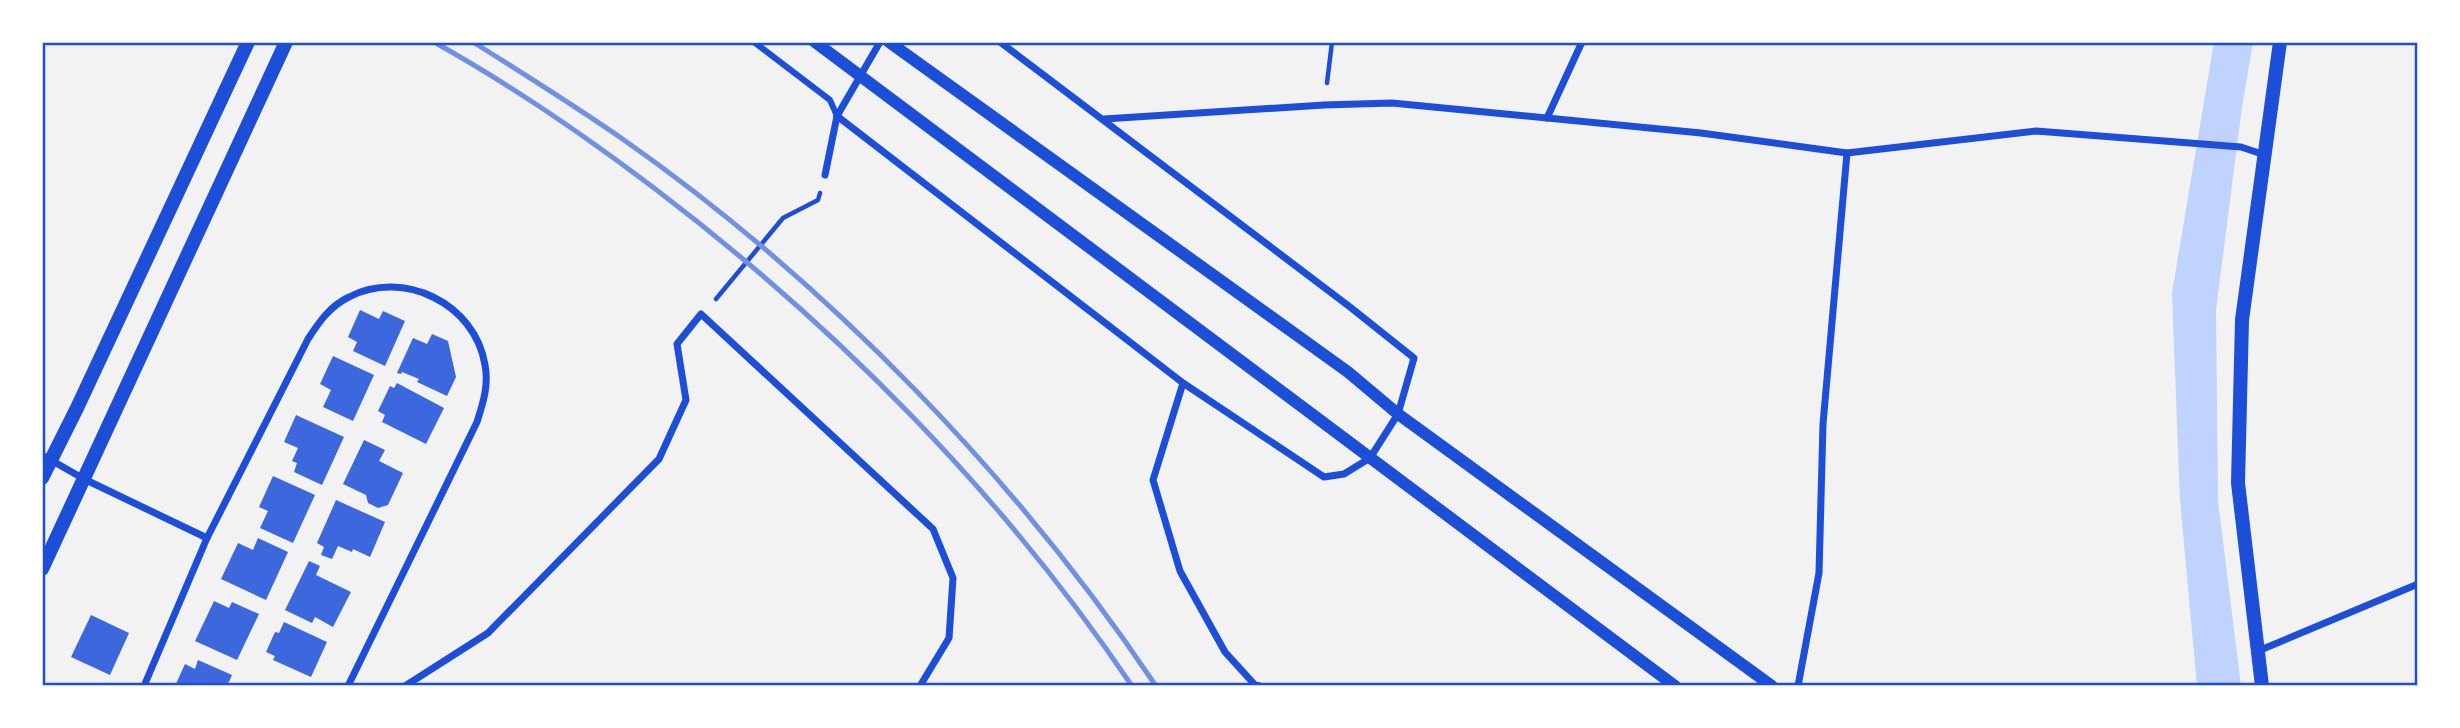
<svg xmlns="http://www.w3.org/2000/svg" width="2460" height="728" font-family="'PT Sans Narrow',sans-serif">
  <rect width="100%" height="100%" fill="#f2f2f2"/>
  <polygon fill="#bfd3fe" points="2214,42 2253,42 2242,107 2216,310 2218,501 2241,686 2197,686 2180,500 2172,293"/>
  <g fill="#3d67dc">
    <polygon points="360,310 379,319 383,311 405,321 385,366 353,351 357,342 348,337"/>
    <polygon points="432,334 448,341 456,377 447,396 417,382 419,379 402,372 401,374 397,373 413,338 427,344"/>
    <polygon points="333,356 374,375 353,421 323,407 331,390 320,384"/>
    <polygon points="397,383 444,408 426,444 382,422 385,415 378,411 390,386 394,388"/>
    <polygon points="296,415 344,437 322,485 294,472 297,463 292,461 298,448 284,442"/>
    <polygon points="364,440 385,450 379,461 403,473 388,505 378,508 368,503 366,495 343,484"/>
    <polygon points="273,476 315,495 293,543 260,528 268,511 259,507"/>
    <polygon points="336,500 385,522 370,557 353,549 352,552 338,546 332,559 321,555 324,547 317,543"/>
    <polygon points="258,538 288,552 266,600 221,579 238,543 253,550"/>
    <polygon points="309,561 320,566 316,575 351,592 333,627 315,617 312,623 285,610"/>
    <polygon points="214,601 229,608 232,602 259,614 237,660 195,641"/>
    <polygon points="91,615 129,633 110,675 71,657"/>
    <polygon points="284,622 327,642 311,677 273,660 275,656 266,652 275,632 279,633"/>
    <polygon points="198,660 232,675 227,686 175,686 185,664 195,669"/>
  </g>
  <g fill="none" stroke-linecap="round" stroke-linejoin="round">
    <g stroke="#1d4ed8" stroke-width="4.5">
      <polyline points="1327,83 1332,42"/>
      <polyline points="716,299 783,218 818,200 820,193"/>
    </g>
    <polyline stroke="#1d4ed8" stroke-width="6" points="754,42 830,100 837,116"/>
    <g stroke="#1d4ed8" stroke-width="7">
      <polyline points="837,116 1183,383 1324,477 1344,474 1370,458 1398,414 1414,358 1350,307 1000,42"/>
      <polyline points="1547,118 1582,42"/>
      <polyline points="1104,119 1324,105 1392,103 1701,133 1847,153 2036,131 2241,147 2265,155"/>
      <polyline points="825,175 837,116 880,42"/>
      <polyline points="1183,383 1153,480 1180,571 1225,652 1255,685 1260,686"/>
      <polyline points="42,455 84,479 207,538"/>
      <polyline points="2258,651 2418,584"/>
      <path d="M144 686 207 538 308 339C319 322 330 306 349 297 403 269 475 303 485 365 489 385 483 403 477 422L348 686"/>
      <polyline points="405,686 488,633 659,459 686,400 677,344 701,314 933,529 953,578 949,638 920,686"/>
      <polyline points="1798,686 1819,573 1823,424 1847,153"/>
    </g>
    <g stroke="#1d4ed8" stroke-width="12">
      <polyline points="815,42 1675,686"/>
      <polyline points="889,42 1348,372 1398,414 1772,686"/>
    </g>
    <g stroke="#1d4ed8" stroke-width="14">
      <polyline points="42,478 77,408 248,42"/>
      <polyline points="42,569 286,42"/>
      <polyline points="2262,686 2238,483 2242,320 2280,42"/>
    </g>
    <g stroke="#7290e2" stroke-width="5">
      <path d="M434 42C511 85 584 135 654 188 837 327 1003 495 1132 686"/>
      <path d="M473 42C524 74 575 106 624 140 829 284 1017 479 1156 686"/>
    </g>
  </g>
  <rect width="2460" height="728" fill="none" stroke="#ffffff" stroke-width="88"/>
  <rect x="44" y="44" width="2372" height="640" fill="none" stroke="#1d4ed8" stroke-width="2.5"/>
</svg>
